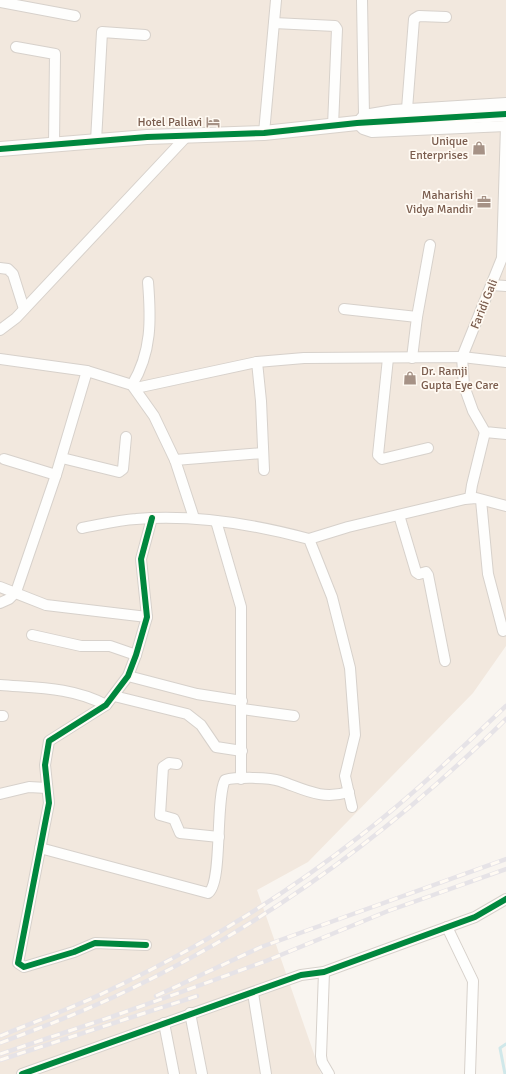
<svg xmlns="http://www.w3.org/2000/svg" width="506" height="1074" font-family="Signika,sans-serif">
  <rect width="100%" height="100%" fill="#f9f5f0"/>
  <polygon fill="#f2e8de" points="0,0 506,0 506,646 473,693 308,862 257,890 321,1074 0,1074"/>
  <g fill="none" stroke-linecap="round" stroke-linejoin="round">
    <polyline stroke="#d0e8ea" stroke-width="3" points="505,1074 500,1048 506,1044"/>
    <g stroke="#d7d1cb" stroke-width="12">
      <g id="street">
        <polyline points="362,0 364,115"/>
        <polyline points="0,2 75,16"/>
        <polyline points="274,23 335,26 337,29 333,126"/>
        <polyline points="16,47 55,54 54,145"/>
        <polyline points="506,103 394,110 364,115 357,123 363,129 372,132 506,126"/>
        <polyline points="407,109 414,19 419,16 446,17"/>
        <polyline points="506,126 502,258 462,357 464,386 473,411 485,432 506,434"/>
        <polyline points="264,133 276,0"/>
        <polyline points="96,141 102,32 145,35"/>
        <polyline points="0,268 8,269 13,274 24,309"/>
        <polyline points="491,285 506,286"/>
        <polyline points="344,309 417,317"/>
        <polyline points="0,330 16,318 186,137"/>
        <polyline points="388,358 378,455 382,459 428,448"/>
        <polyline points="412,358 417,317 430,245"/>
        <polyline points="0,359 87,371 132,385 154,416 175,460 194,518"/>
        <polyline points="257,362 261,401 264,470"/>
        <path d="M132 385C152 352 151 319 148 282"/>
        <polyline points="136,388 257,362 304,358 462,357 506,362"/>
        <polyline points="62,458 119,472 123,469 126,437"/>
        <polyline points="4,459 56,475"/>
        <polyline points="175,460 263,453"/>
        <polyline points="470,498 472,485 485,432"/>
        <polyline points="481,500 488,574 503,631"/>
        <polyline points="399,515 416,572 419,574 426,572 428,575 445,661"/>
        <polyline points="216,521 241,607 241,779"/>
        <path d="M82 528C99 525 118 520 136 519 194 514 253 524 309 539L332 597 350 668 355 735 345 776 352 807"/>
        <polyline points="309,539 348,527 465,499 476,498 506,506"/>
        <polyline points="0,587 46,605 147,617"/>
        <polyline points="0,603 9,599 16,592 56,475 87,371"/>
        <polyline points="32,635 81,646 110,646 136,655"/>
        <polyline points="128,676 197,694 242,701"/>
        <path d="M0 685C37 688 72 687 106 705"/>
        <polyline points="114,696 187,714 201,725 216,747 242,751"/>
        <polyline points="242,709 294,716"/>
        <polyline points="0,716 3,716"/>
        <polyline points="177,764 169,763 163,767 160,815 174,819 180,833 219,837"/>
        <polyline points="0,794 29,787 47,788"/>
        <path d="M40 848 208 893C223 884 215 799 225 780 236 777 269 777 280 781 306 790 321 800 349 792"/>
        <polyline points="447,927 473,981 470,1074"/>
        <polyline points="146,945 95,943 74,952 24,967 18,963 49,803 45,765 49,741 106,705 128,676 136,655 147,617 141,559 152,518"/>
        <polyline points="324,972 321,1056 322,1062 329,1074"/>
        <polyline points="253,993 266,1074"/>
        <polyline points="190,1013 202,1074"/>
        <polyline points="164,1023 174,1074"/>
        <polyline points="22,1074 301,975 324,972 475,917 506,899"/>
      </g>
    </g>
    <g stroke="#d9d2cb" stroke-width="16">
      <polyline id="secondary" points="0,149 147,137 264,133 357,123 506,114"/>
    </g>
    <use href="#street" stroke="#fefefd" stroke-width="10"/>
    <use href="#secondary" stroke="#fefefd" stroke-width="14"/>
    <g stroke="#e6e3e7" stroke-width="4.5">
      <g id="rail">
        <polyline points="156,996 261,947 506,859"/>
        <path d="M0 1036C39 1020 78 1006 116 987 202 946 285 895 360 836 412 796 459 751 506 706"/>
        <path d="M0 1043C40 1028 80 1013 118 995 263 927 393 831 506 719"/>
        <polyline points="0,1054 114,1016 195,987 266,961 388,911 506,869"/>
        <polyline points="0,1060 197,996"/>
      </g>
    </g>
    <use href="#rail" stroke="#fffaf3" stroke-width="3" stroke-dasharray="9" stroke-linecap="butt"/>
    <g stroke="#fffaf3" stroke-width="8">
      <g id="cycleway">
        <polyline points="0,149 147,137 264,133 357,123 506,114"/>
        <polyline points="146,945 95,943 74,952 24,967 18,963 49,803 45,765 49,741 106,705 128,676 136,655 147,617 141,559 152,518"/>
        <polyline points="22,1074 301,975 324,972 475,917 506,899"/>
      </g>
    </g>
    <use href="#cycleway" stroke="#00873e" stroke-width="6"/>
  </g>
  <defs>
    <g id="hotel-bare" transform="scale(1.08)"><path d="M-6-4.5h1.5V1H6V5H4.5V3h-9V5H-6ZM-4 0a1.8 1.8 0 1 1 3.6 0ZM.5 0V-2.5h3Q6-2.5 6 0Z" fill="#a69286" stroke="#fffaf3" stroke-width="2.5" paint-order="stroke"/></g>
    <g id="shop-bare" transform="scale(1.08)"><path d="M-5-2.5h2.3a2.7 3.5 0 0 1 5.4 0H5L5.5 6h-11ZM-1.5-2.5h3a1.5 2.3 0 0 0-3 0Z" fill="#a69286" stroke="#fffaf3" stroke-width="2.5" paint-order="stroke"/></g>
    <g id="office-bare" transform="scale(1.08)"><path d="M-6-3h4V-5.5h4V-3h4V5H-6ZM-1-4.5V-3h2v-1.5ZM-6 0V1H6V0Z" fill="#a69286" stroke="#fffaf3" stroke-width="2.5" paint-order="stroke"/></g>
  </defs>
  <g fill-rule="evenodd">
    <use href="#hotel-bare" x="213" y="122"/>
    <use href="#shop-bare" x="479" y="148"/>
    <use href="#office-bare" x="484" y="202"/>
    <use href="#shop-bare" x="410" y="378"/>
  </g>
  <g text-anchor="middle" stroke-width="3.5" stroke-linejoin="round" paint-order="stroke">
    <g font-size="12" fill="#7a5c4d" stroke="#fffaf3" text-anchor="end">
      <text x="202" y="126">Hotel Pallavi</text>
      <text x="468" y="145">Unique<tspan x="468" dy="14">Enterprises</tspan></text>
      <text x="473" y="199">Maharishi<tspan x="473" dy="14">Vidya Mandir</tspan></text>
      <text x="421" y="375" text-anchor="start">Dr. Ramji<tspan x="421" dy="14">Gupta Eye Care</tspan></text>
    </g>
    <g font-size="12" fill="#7a5c4d" stroke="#fffaf3">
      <text transform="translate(484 304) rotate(-68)" y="4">Faridi Gali</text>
    </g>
  </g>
</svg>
